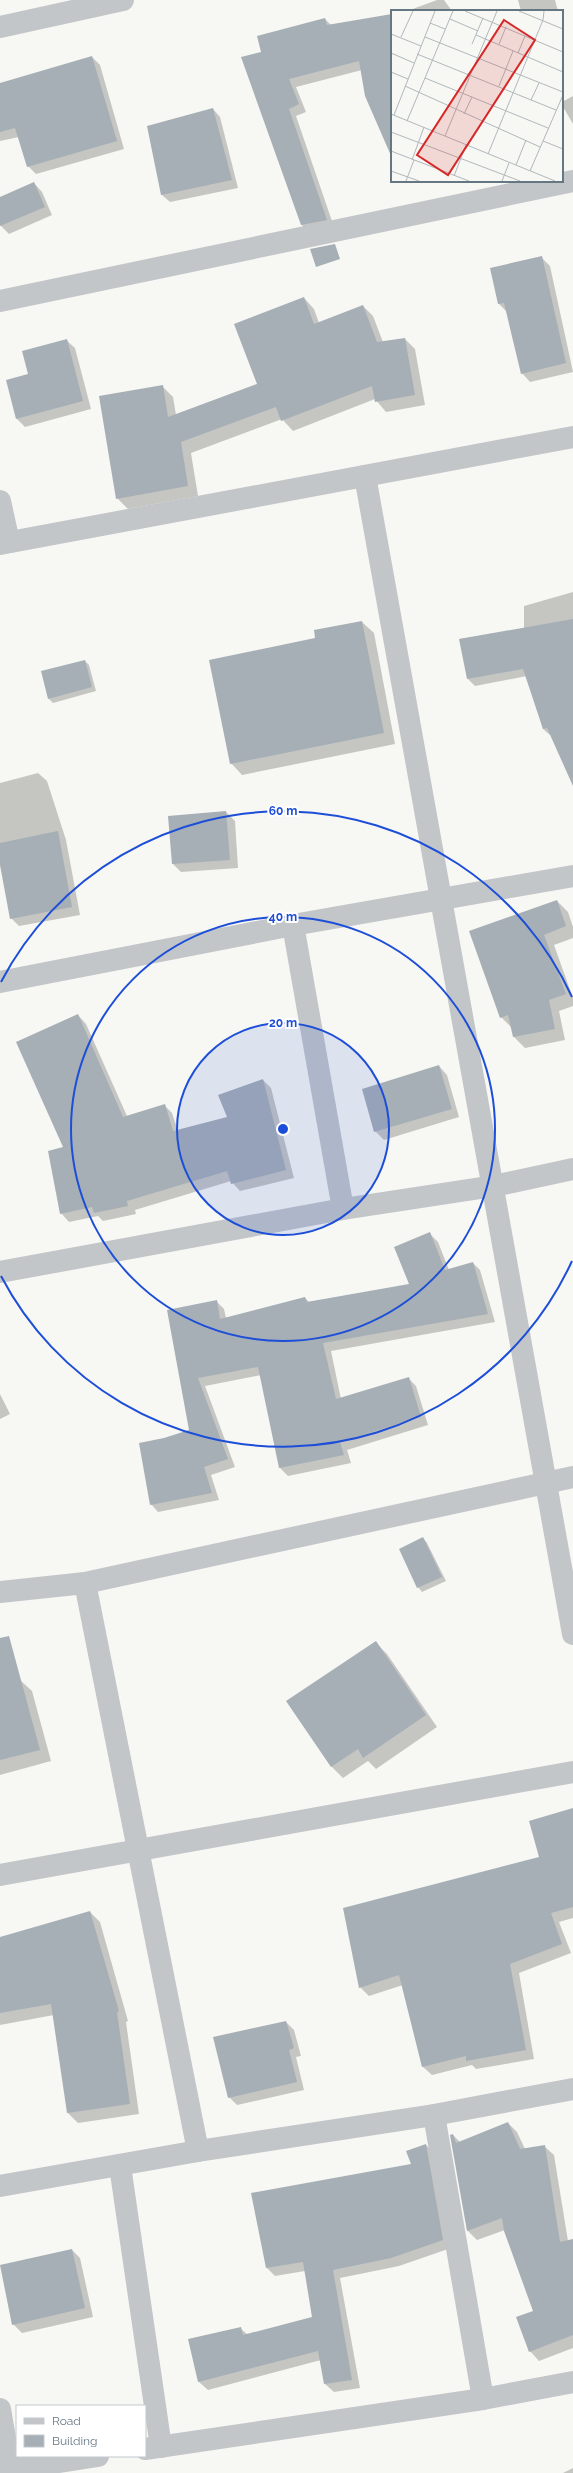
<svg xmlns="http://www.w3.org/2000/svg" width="573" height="2473" font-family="Raleway,sans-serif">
  <rect width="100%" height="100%" fill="#f7f7f3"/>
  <g fill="#0003">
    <polygon points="437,0 444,0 452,11 407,11"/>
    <polygon points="518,0 555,0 558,11 521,11"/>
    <polygon points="392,15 392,155 362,70 296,87 306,112 296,116 334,227 310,233 302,225 262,53 325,19 332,26"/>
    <polygon points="562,26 564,34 562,35"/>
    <polygon points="92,57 100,65 124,149 36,174 28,166 19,137 0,141 0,85"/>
    <polygon points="573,96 573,124 562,105 562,102"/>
    <polygon points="213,109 220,117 238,188 170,202 162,195"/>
    <polygon points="34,183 42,192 52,215 9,234 0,225 0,198"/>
    <polygon points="541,257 550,266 573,372 530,382 522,373 507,312 499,304 491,269"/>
    <polygon points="304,298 314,309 319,323 363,306 373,316 383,342 405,339 415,349 425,405 386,412 375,399 293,431 282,419 191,453 198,496 128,509 117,498 162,386 173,397 176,415 259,385"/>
    <polygon points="66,340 75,348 91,409 25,427 17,419 29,375"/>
    <polygon points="573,592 573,728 550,735 543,729 527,676 475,686 468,679 460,639 524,629 524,606"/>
    <polygon points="362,622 374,633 395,744 242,775 231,763 316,639"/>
    <polygon points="85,661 89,665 96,691 53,703 49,699"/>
    <polygon points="38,773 47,781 66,840 80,915 19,926 11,918 0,859 0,783"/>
    <polygon points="226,812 235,821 238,868 181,872 173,864 169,817"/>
    <polygon points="557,901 568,912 573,927 573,938 554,945 573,998 573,1006 559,1011 565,1040 525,1048 514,1037 512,1028 501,1017"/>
    <polygon points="78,1015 86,1024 127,1116 164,1105 172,1113 178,1131 228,1118 263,1080 271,1088 294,1178 240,1191 231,1181 135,1210 136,1214 103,1221 98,1216 69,1222 61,1213 64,1148"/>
    <polygon points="439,1066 447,1075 459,1117 384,1140 375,1131"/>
    <polygon points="430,1234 438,1242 449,1270 473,1263 480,1270 495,1322 331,1351 341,1399 408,1378 416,1386 428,1425 347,1450 351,1463 288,1476 280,1468 261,1375 205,1386 235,1467 211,1475 219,1500 158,1512 151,1504 165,1439 191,1430 169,1311 216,1301 224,1309 226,1318 305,1298 309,1302 410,1285"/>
    <polygon points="0,1394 10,1414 0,1419"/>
    <polygon points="423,1538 427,1543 446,1581 422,1592 418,1587"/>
    <polygon points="375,1642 387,1654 437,1727 376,1769 368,1761 343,1778 332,1767 288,1701"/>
    <polygon points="20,1680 32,1691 51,1761 0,1775 0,1685"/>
    <polygon points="573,1811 573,1918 559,1922 571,1953 519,1973 534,2059 476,2069 472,2065 432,2075 422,2066 403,1985 369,1996 360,1987 540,1858"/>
    <polygon points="90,1912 100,1922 128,2021 126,2022 139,2114 78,2123 68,2113 54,2015 0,2025 0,1966"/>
    <polygon points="286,2022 294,2030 301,2056 296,2057 304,2090 237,2105 229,2097"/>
    <polygon points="508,2123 517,2132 525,2149 544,2146 554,2155 568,2241 573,2240 573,2348 539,2361 530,2351 534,2311 505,2230 477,2240 468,2231 453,2135 460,2142"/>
    <polygon points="426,2145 434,2153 451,2248 399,2266 340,2278 360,2388 334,2392 325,2384 321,2360 208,2390 199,2382 190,2340 240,2328 248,2335 314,2317 305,2271 275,2276 267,2268 252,2194 412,2165"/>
    <polygon points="72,2250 80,2258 93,2317 22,2333 13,2324"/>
    <polygon points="573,2468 573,2473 563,2473"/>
  </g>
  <g fill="#a6afb5">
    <polygon points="392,14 392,158 365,96 359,61 289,79 299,104 289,109 327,220 301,225 241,57 261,52 257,36 325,18 327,25"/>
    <polygon points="92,56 117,141 27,167 15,128 0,132 0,83"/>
    <polygon points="213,108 232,180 161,195 147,126"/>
    <polygon points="34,182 45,207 0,226 0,197"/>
    <polygon points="335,244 340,259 316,267 310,249"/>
    <polygon points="542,256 566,363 521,374 504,303 498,304 490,268"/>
    <polygon points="304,297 314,324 363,305 377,342 405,338 415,395 375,402 372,386 281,421 276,407 181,442 188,486 116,499 99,396 163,385 168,417 257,384 234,324"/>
    <polygon points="67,339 83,401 16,419 6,380 28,374 22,351"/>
    <polygon points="573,619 573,786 547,728 543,729 523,669 467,679 459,639"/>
    <polygon points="362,621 384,733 230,764 209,660 315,638 314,630"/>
    <polygon points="85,660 92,687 48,699 41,671"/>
    <polygon points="226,811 230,860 172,864 168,816"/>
    <polygon points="58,831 72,907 10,919 0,865 0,843"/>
    <polygon points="557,900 566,926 544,935 566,994 549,1000 555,1029 513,1037 508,1015 500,1018 469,931"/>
    <polygon points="78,1014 123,1117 165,1104 173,1131 227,1117 218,1095 263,1079 286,1170 231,1184 227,1171 127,1201 128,1206 94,1213 92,1207 60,1214 48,1151 63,1147 16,1042"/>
    <polygon points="439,1065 452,1109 374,1132 362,1089"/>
    <polygon points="430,1232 445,1270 473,1262 488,1314 323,1343 336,1399 409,1377 421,1417 340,1442 344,1455 279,1468 258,1367 198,1378 228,1459 204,1467 212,1493 150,1505 139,1443 164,1438 189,1430 167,1310 217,1300 220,1319 305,1297 307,1302 409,1284 394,1247"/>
    <polygon points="423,1537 442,1577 417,1588 399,1549"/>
    <polygon points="9,1636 40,1750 0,1760 0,1638"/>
    <polygon points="376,1641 426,1715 363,1758 358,1749 331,1767 286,1701"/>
    <polygon points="573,1808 573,1907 551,1913 562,1944 510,1964 526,2050 466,2061 466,2056 422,2067 399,1975 359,1988 343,1908 539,1857 529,1821"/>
    <polygon points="90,1911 119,2011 117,2012 130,2104 67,2113 51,2004 0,2013 0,1937"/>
    <polygon points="286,2021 294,2048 289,2050 297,2082 228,2098 213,2037"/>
    <polygon points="508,2122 520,2149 545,2145 560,2242 573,2239 573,2335 529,2352 516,2317 533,2311 504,2231 502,2218 467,2231 450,2135 453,2134 456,2143"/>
    <polygon points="426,2144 443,2240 391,2258 333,2270 352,2380 324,2384 318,2351 198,2382 188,2339 241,2327 243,2335 312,2317 303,2262 266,2268 251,2193 411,2164 406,2151"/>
    <polygon points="72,2249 85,2308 12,2325 0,2265"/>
  </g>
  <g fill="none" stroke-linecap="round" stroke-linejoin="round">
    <g stroke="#c2c6c9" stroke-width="22">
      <polyline points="0,27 123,0"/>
      <polyline points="0,301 573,181"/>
      <polyline points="365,476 573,1634"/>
      <polyline points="0,501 9,542"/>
      <polyline points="0,544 573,437"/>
      <polyline points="293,925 343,1209"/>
      <polyline points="0,982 293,925 573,876"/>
      <polyline points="0,1272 343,1209 494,1186 573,1169"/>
      <polyline points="85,1583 198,2151"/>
      <polyline points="0,1592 85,1583 573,1477"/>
      <polyline points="0,1875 573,1772"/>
      <polyline points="434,2115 483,2399"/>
      <polyline points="120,2166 161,2447"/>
      <polyline points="0,2186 198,2151 434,2115 573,2089"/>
      <polyline points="0,2409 11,2473"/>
      <polyline points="145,2449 483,2399 573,2382"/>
      <polyline points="0,2471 98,2456"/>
    </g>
  </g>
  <circle cx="283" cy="1129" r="106" fill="#1d4ed8" fill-opacity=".12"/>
  <g fill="none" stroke="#1d4ed8" stroke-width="2">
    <circle cx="283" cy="1129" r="106"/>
    <circle cx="283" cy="1129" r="212"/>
    <path d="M572 1261A318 318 0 0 1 1 1276M1 982A318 318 0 0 1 572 997"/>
  </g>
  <g transform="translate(391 10)">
    <rect width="172" height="172" fill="#f7f7f3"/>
    <path fill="none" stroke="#b0b8bd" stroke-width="1" d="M74 1 172 42M128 1 172 19M59 9 87 21M39 13 54 19M0 24 30 36M85 25 172 62M10 27 22 1M34 27 172 82M81 34 92 8M108 34 115 17M0 43 23 53M127 43 134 26M26 44 165 100M0 62 17 69M34 68 157 118M14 76 149 137M108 76 122 41M140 90 148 73M0 104 164 171M73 104 81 87M3 105 44 1M16 111 62 1M0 122 129 171M54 126 106 1M152 131 172 139M0 141 78 171M97 144 152 10 153 1M21 150 33 117M125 155 135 130M0 161 28 171M139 161 172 85M63 166 75 135M15 171 23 150M111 171 118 153"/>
    <path fill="#d62828" fill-opacity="0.15" stroke="#d62828" stroke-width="2" d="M113 10 144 30 57 165 26 145Z"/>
    <rect width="172" height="172" fill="none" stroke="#667784" stroke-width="2"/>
  </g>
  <circle cx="283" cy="1129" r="6" fill="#1d4ed8" stroke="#fff" stroke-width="2"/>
  <g font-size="12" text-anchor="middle" font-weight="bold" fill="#1d4ed8" stroke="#fff" stroke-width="4" stroke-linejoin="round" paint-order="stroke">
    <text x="283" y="815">60 m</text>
    <text x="283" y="921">40 m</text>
    <text x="283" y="1027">20 m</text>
  </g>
  <rect x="16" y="2405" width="130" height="52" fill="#ffffff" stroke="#c2c9ce"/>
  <rect x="24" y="2418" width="20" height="6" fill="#c2c6c9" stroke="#c2c9ce"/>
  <text x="52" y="2425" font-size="12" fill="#667784">Road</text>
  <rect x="24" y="2435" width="20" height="12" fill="#a6afb5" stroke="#c2c9ce"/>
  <text x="52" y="2445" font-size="12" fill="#667784">Building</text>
</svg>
